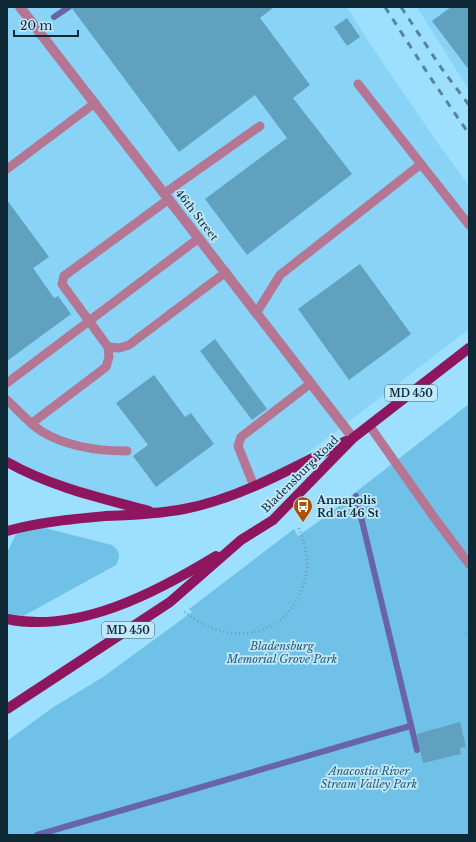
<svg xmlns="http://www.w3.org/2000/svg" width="476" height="842" font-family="'Libre Baskerville',serif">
  <rect width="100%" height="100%" fill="#9ddfff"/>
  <g fill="#88d3f6">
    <polygon points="7,7 347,7 372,47 437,142 469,186 469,329 291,466 254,486 157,514 7,462"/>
    <polygon points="417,7 469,7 469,90"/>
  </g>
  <g fill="#70c1e7">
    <polygon points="469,404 469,835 7,835 7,741 52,708 103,677 192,612 189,609 294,529 298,536 332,512 343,502"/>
    <path d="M33 525 112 545C120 551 121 557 116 565L7 625V553L16 534Z"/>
  </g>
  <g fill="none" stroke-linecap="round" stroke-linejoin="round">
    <g stroke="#6764a8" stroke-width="6">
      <polyline points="54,17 69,7"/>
      <polyline points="356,496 417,750"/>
      <polyline points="37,835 410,726"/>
    </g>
  </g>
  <g fill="#60a1bf">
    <polygon points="71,7 274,7 260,18 310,85 293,98 352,174 247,255 205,199 287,138 255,95 179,152"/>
    <polygon points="451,7 469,7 469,70 432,21"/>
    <polygon points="347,18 360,37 347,46 334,27"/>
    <polygon points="7,200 49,257 33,268 54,298 58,296 71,314 7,361"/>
    <polygon points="360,264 411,334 349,380 298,309"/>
    <polygon points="215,339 267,409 252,420 200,351"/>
    <polygon points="154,375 185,417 191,413 214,444 156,487 133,456 148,445 116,403"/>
    <polygon points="460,722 466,747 460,748 461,754 423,763 417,734"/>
  </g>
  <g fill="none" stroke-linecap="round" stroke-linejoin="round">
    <g stroke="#6a9eb7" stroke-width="2.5" stroke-dasharray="1 3" stroke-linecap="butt">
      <path d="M184 612C198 621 214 631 231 633 273 638 303 608 307 567 308 553 303 539 298 526"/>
      <polyline points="465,633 469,635"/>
    </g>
    <g stroke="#b57694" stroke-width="9">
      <polyline points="421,164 469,225"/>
      <polyline points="7,169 95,103"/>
      <polyline points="165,193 260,126"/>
      <polyline points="169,199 64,276 62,284 108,347 119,348 129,345 226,272"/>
      <polyline points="257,312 280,275 421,164 358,84"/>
      <polyline points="7,383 199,238"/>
      <path d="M7 400C18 410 29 423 41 431 67 447 97 451 127 451"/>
      <polyline points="32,423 106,367 109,357 108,347"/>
      <polyline points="369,425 433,516 469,564"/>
      <polyline points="254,486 238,446 241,437 311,383"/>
    </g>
    <polyline stroke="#b57694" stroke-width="10" points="20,7 353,438"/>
    <g stroke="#8e165e" stroke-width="10">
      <path d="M7 462C51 487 101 498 149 511"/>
      <path d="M7 531C39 522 73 519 106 516 132 515 158 514 184 509 241 498 294 467 346 441"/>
      <path d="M7 619C78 634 157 592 216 556"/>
      <polyline points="7,709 170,602 241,540 273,520 353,438 469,348"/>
    </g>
    <g stroke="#56859b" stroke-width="3" stroke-dasharray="7 7" stroke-linecap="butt">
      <polyline points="385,7 430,77 469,134"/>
      <polyline points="401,7 442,69 469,105"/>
    </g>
  </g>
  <defs>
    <g id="bus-pin" transform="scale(1)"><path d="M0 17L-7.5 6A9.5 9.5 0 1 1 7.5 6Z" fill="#ae5000" stroke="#c2e8fb"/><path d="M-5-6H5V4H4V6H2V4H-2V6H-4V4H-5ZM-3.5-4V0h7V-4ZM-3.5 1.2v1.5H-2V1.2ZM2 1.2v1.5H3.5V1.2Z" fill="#fff"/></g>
  </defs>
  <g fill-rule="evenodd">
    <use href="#bus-pin" x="303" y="506"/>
  </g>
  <g text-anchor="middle" stroke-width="3.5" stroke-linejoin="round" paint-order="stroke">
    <g fill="#c2e8fb" stroke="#446270" stroke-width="1">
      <rect x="385" y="385" width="52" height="16" rx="3"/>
      <rect x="102" y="622" width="52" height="16" rx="3"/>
    </g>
    <g font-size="10" font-weight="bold" fill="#0e2935">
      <text x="411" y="397">MD 450</text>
      <text x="128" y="634">MD 450</text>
    </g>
    <g font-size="11" fill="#0e2935" stroke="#c2e8fb">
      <text transform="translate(197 215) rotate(52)" y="4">46th Street</text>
      <text transform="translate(300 474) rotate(-45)" y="4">Bladensburg Road</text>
    </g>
    <g font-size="11" font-weight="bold" fill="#0e2935" stroke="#c2e8fb" text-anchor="start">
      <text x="317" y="504">Annapolis<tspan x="317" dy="13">Rd at 46 St</tspan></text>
    </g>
    <g font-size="11" font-style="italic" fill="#265970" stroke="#c2e8fb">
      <text x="282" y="650">Bladensburg<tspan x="282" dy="13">Memorial Grove Park</tspan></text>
      <text x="369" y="775">Anacostia River<tspan x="369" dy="13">Stream Valley Park</tspan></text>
    </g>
  </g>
  <rect width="476" height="842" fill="none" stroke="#0e2935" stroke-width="16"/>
  <path d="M14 30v6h64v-6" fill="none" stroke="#0e2935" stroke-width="2"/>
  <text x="20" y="30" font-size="12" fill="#0e2935" stroke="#c2e8fb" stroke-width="3" paint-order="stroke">20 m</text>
</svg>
